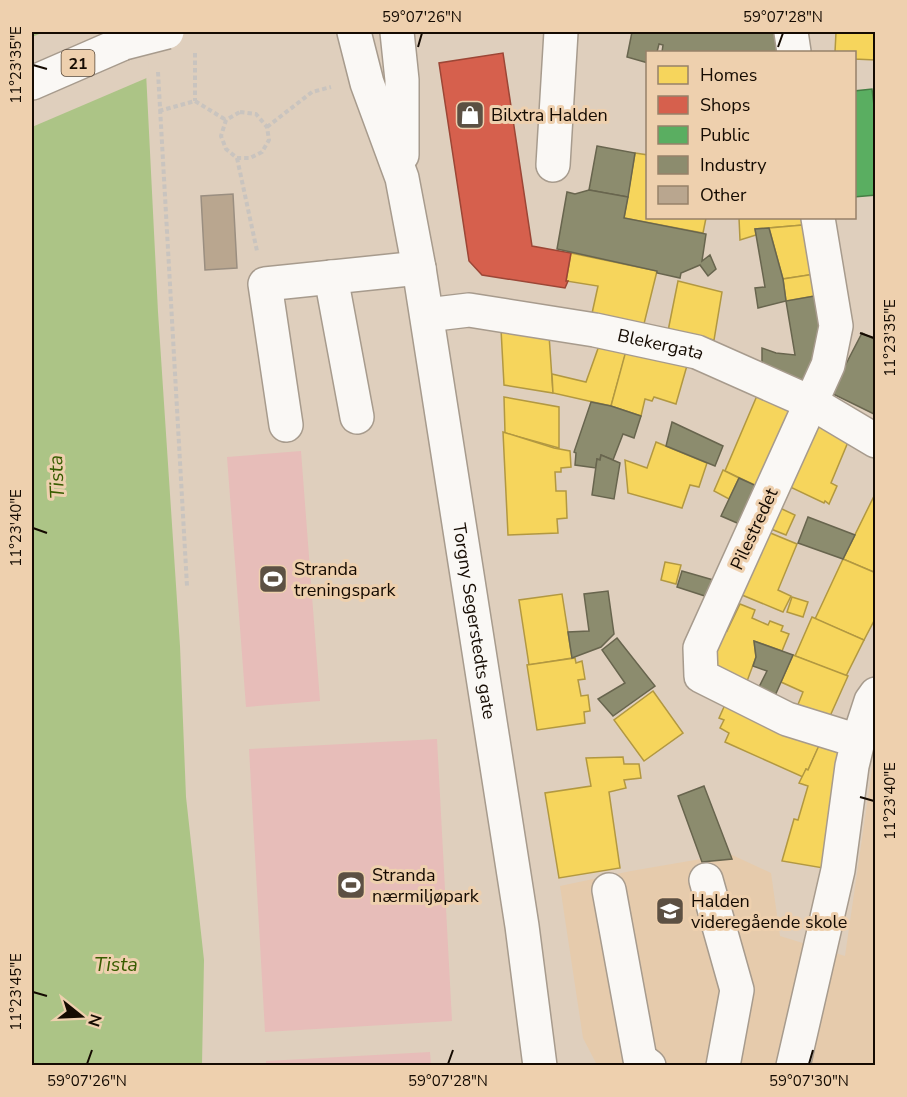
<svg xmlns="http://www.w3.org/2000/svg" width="907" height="1097" font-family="'Nunito Sans',sans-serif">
  <rect width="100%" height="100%" fill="#dfcfbd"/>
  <polygon fill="#e6cbac" points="875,749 875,1065 597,1065 583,1038 560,886 631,871 730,854 771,873 780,936 845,956"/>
  <g fill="#e7bdb9">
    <polygon points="301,451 320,701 246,707 227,457"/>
    <polygon points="437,739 452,1021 265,1032 249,749"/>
    <polygon points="430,1052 431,1065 266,1065 266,1061"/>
  </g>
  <polygon fill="#acc486" points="32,32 144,32 158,312 180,646 186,797 204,960 202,1065 32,1065"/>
  <polygon fill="#dfcfbd" points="44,32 147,32 149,77 32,127 32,37"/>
  <g fill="#f6d55c" stroke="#b29841" stroke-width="1.5">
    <polygon points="836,32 876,32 876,60 854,59 854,52 835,52"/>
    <polygon points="635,153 648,155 648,218 706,218 703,233 624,218"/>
    <polygon points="739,218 803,218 803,225 755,229 756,235 740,240"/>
    <polygon points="803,225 815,274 783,279 769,228"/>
    <polygon points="571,253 657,271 643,328 591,318 598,286 566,281"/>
    <polygon points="815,274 820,295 786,301 783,279"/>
    <polygon points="678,281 722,292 714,340 668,331"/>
    <polygon points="501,329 549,335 553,393 504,385"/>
    <polygon points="600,343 627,349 611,406 553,393 552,374 586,382"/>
    <polygon points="627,347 688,362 676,404 654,397 652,401 645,399 641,416 611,406"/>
    <polygon points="759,391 799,409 761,488 725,471"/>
    <polygon points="504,397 559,407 559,448 505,433"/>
    <polygon points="816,421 848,442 831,483 837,486 829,504 825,501 824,503 788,486"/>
    <polygon points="503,432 554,448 570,451 571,467 561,468 561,472 555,472 556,491 566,491 567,518 557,519 558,533 508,535"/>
    <polygon points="656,442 707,463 699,487 690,485 682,508 628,493 625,460 647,468"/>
    <polygon points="723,470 739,478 729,499 714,491"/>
    <polygon points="876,492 876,573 843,559"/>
    <polygon points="780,508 795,515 786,535 771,529"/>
    <polygon points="768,532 797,544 778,590 791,596 783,612 742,595"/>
    <polygon points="843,559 876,573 876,617 864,640 815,619"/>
    <polygon points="665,562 681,565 676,584 661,580"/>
    <polygon points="562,594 572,658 529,665 519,600"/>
    <polygon points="792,597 808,602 803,617 787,612"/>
    <polygon points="740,604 755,610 752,618 768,625 770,621 783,626 781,631 789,634 782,651 754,641 756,657 746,684 711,665 726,630 727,631"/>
    <polygon points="812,617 864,640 846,676 795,656"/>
    <polygon points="793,655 848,676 826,725 795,712 803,692 781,682"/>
    <polygon points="575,658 576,663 582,661 585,679 578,680 581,696 588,695 590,711 584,712 585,723 537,730 527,665"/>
    <polygon points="653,691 683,733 644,761 614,720"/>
    <polygon points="728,698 822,740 808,770 806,769 803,777 725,742 729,733 720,728 724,720 719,718"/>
    <polygon points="821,741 845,751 829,869 782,861 794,819 798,820 808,786 799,783 806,769 808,770"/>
    <polygon points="623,757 624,764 639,764 641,778 624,780 626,788 609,792 620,868 559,878 545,793 591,786 586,758"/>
  </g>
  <polygon fill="#d6604d" stroke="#9c4636" stroke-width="1.5" points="503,53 532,246 571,253 566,281 568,281 565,288 482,275 469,261 439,63"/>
  <polygon fill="#5aae61" stroke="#457d44" stroke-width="1.5" points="872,89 876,122 876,195 854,197 854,91"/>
  <g fill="#8c8c6e" stroke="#68654e" stroke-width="1.5">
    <polygon points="632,32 777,32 780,52 662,52 663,45 659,44 657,52 648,52 648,63 627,57"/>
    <polygon points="597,146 635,153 628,197 589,190"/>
    <polygon points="589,190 628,197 624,218 706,234 702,261 710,255 716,269 708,276 700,265 681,273 680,278 657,273 657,271 557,249 567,192 575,194"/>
    <polygon points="769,228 783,279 786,301 758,308 755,288 765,287 755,229"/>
    <polygon points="820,295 828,338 805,387 762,364 762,348 776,353 795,355 786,301"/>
    <polygon points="862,333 876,340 876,415 831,393"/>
    <polygon points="591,402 611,406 641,416 634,438 623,434 613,460 601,455 600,460 597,459 596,468 575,465 576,453 574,452"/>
    <polygon points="672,422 723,446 715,466 666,446"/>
    <polygon points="601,455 620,463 614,499 592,495 597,459 600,460"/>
    <polygon points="739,478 761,488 744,526 721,516"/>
    <polygon points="808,517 855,535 843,559 798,543"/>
    <polygon points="682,571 717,581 711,598 677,587"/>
    <polygon points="608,591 614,634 601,647 572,658 568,632 589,631 584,594"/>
    <polygon points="617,638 655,686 613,716 598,699 625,683 602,650"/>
    <polygon points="754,641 793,655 774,698 758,689 767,671 753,666 756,657"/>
    <polygon points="704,786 732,859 702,862 678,796"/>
  </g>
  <polygon fill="#b9a68f" stroke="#9a8e80" stroke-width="1.5" points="233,194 237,268 205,270 201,196"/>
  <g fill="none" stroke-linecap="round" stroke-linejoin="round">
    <g stroke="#a79b8d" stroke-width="36">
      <g id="minor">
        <path id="s1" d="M354 32 367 83 402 178 419 268 522 926 540 1066"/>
        <polyline points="397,32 402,80 402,155"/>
        <polyline points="791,32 794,52"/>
        <polyline points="553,165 561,32"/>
        <polyline points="818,218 836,326 828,365 700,648 701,676 787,719 858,741"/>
        <polyline points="331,277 357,417"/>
        <path id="s2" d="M427 315 469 310 595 330 697 352 812 403 876 441"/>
        <polyline points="286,425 265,284 419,268"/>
        <polyline points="706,880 737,990 723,1066"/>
        <polyline points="609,890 640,1059 649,1066"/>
        <polyline points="793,1066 838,870 852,766 858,741 871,701 876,694"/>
      </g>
    </g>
    <g stroke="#a79b8d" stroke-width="36">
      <polyline id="major" points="32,83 124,43 142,32"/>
    </g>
    <g stroke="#c9c4bf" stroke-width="4" stroke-dasharray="4.5 3" stroke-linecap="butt">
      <polyline points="195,53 195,101"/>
      <polyline points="158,72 187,586"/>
      <polyline points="159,111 195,101 226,120"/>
      <polygon points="240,112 256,114 267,127 269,140 262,152 250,158 237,158 226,149 221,136 226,120"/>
      <polyline points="267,127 312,92 331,87"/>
      <polyline points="237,158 257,251"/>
    </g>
    <use href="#minor" stroke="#faf8f5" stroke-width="33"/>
    <use href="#major" stroke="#faf8f5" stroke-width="33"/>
    <g stroke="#a79b8d" stroke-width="36" stroke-linecap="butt">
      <polyline id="major-bridge" points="124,43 167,32"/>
    </g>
    <use href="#major-bridge" stroke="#faf8f5" stroke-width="33"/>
  </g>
  <path fill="none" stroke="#150b02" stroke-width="2" d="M418 47 422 33M778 47 783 33M33 65 47 69M860 333 874 338M33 528 47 533M860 797 874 801M33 992 47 996M87 1064 92 1050M448 1064 453 1050M809 1064 813 1050"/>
  <defs>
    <g id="shop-square" transform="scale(1.5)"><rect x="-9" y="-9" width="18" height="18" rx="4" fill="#5c5043" stroke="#eed0ae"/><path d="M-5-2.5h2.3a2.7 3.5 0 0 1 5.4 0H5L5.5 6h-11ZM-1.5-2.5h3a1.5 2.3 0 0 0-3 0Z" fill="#fff"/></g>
    <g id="stadium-square" transform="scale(1.5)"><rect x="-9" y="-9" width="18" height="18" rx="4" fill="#5c5043" stroke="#eed0ae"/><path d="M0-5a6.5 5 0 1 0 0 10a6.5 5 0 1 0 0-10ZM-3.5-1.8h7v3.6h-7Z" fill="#fff"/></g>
    <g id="school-square" transform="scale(1.5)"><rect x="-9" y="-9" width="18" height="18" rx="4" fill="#5c5043" stroke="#eed0ae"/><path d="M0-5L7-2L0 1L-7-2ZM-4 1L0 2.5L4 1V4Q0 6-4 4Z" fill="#fff"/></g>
  </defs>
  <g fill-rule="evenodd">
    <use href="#shop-square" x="470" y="115"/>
    <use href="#stadium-square" x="273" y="579"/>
    <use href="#stadium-square" x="351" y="885"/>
    <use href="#school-square" x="670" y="911"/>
  </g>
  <g text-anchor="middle" stroke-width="6" stroke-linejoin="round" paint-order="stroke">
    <rect fill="#eed0ae" stroke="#564636" stroke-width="1.5" x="61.5" y="50" width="33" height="26" rx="4.5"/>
    <g font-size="16" font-weight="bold" fill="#150b02">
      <text x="78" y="69">21</text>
    </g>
    <g font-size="18" fill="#150b02" stroke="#eed0ae" text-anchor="start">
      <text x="491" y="121">Bilxtra Halden</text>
      <text x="294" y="575">Stranda<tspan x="294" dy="21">treningspark</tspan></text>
      <text x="372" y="881">Stranda<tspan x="372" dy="21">nærmiljøpark</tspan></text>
      <text x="691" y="907">Halden<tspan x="691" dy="21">videregående skole</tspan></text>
    </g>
    <g font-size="18" fill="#150b02" stroke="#eed0ae">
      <text dy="6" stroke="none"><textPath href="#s2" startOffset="237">Blekergata</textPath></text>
      <text transform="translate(754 529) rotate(-65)" y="6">Pilestredet</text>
      <text dy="6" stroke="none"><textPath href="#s1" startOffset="603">Torgny Segerstedts gate</textPath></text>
    </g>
    <g font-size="20" font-style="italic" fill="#385c00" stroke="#eed0ae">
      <text transform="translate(56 477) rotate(-93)" y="7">Tista</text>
      <text x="116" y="971">Tista</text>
    </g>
  </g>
  <rect width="907" height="1097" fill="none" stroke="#eed0ae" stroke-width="66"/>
  <rect x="646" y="51" width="210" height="168" fill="#eed0ae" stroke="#978169" stroke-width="1.5"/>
  <rect x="658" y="66" width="30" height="18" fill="#f6d55c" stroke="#978169" stroke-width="1.5"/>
  <text x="700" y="81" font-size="18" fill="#150b02">Homes</text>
  <rect x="658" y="96" width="30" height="18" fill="#d6604d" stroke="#978169" stroke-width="1.5"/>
  <text x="700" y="111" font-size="18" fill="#150b02">Shops</text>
  <rect x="658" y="126" width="30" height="18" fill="#5aae61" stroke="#978169" stroke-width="1.5"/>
  <text x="700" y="141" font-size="18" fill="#150b02">Public</text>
  <rect x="658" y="156" width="30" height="18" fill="#8c8c6e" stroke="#978169" stroke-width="1.5"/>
  <text x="700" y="171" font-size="18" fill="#150b02">Industry</text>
  <rect x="658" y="186" width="30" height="18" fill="#b9a68f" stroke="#978169" stroke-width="1.5"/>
  <text x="700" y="201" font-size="18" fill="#150b02">Other</text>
  <g transform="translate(81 1016) rotate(108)" stroke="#eed0ae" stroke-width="4.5" paint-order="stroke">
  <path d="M0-4.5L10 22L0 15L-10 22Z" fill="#150b02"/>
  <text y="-9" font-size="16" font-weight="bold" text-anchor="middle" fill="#150b02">N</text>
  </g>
  <rect x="33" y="33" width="841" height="1031" fill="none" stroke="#150b02" stroke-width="2"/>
  <g font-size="15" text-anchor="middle" fill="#150b02">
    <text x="422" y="22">59°07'26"N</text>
    <text x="783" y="22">59°07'28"N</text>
    <text transform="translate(16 65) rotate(-90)" y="5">11°23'35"E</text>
    <text transform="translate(890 338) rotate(-90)" y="5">11°23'35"E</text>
    <text transform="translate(16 528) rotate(-90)" y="5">11°23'40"E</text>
    <text transform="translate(890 801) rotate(-90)" y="5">11°23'40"E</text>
    <text transform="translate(16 992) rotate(-90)" y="5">11°23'45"E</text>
    <text x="87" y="1086">59°07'26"N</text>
    <text x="448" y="1086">59°07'28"N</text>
    <text x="809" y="1086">59°07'30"N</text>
  </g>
</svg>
